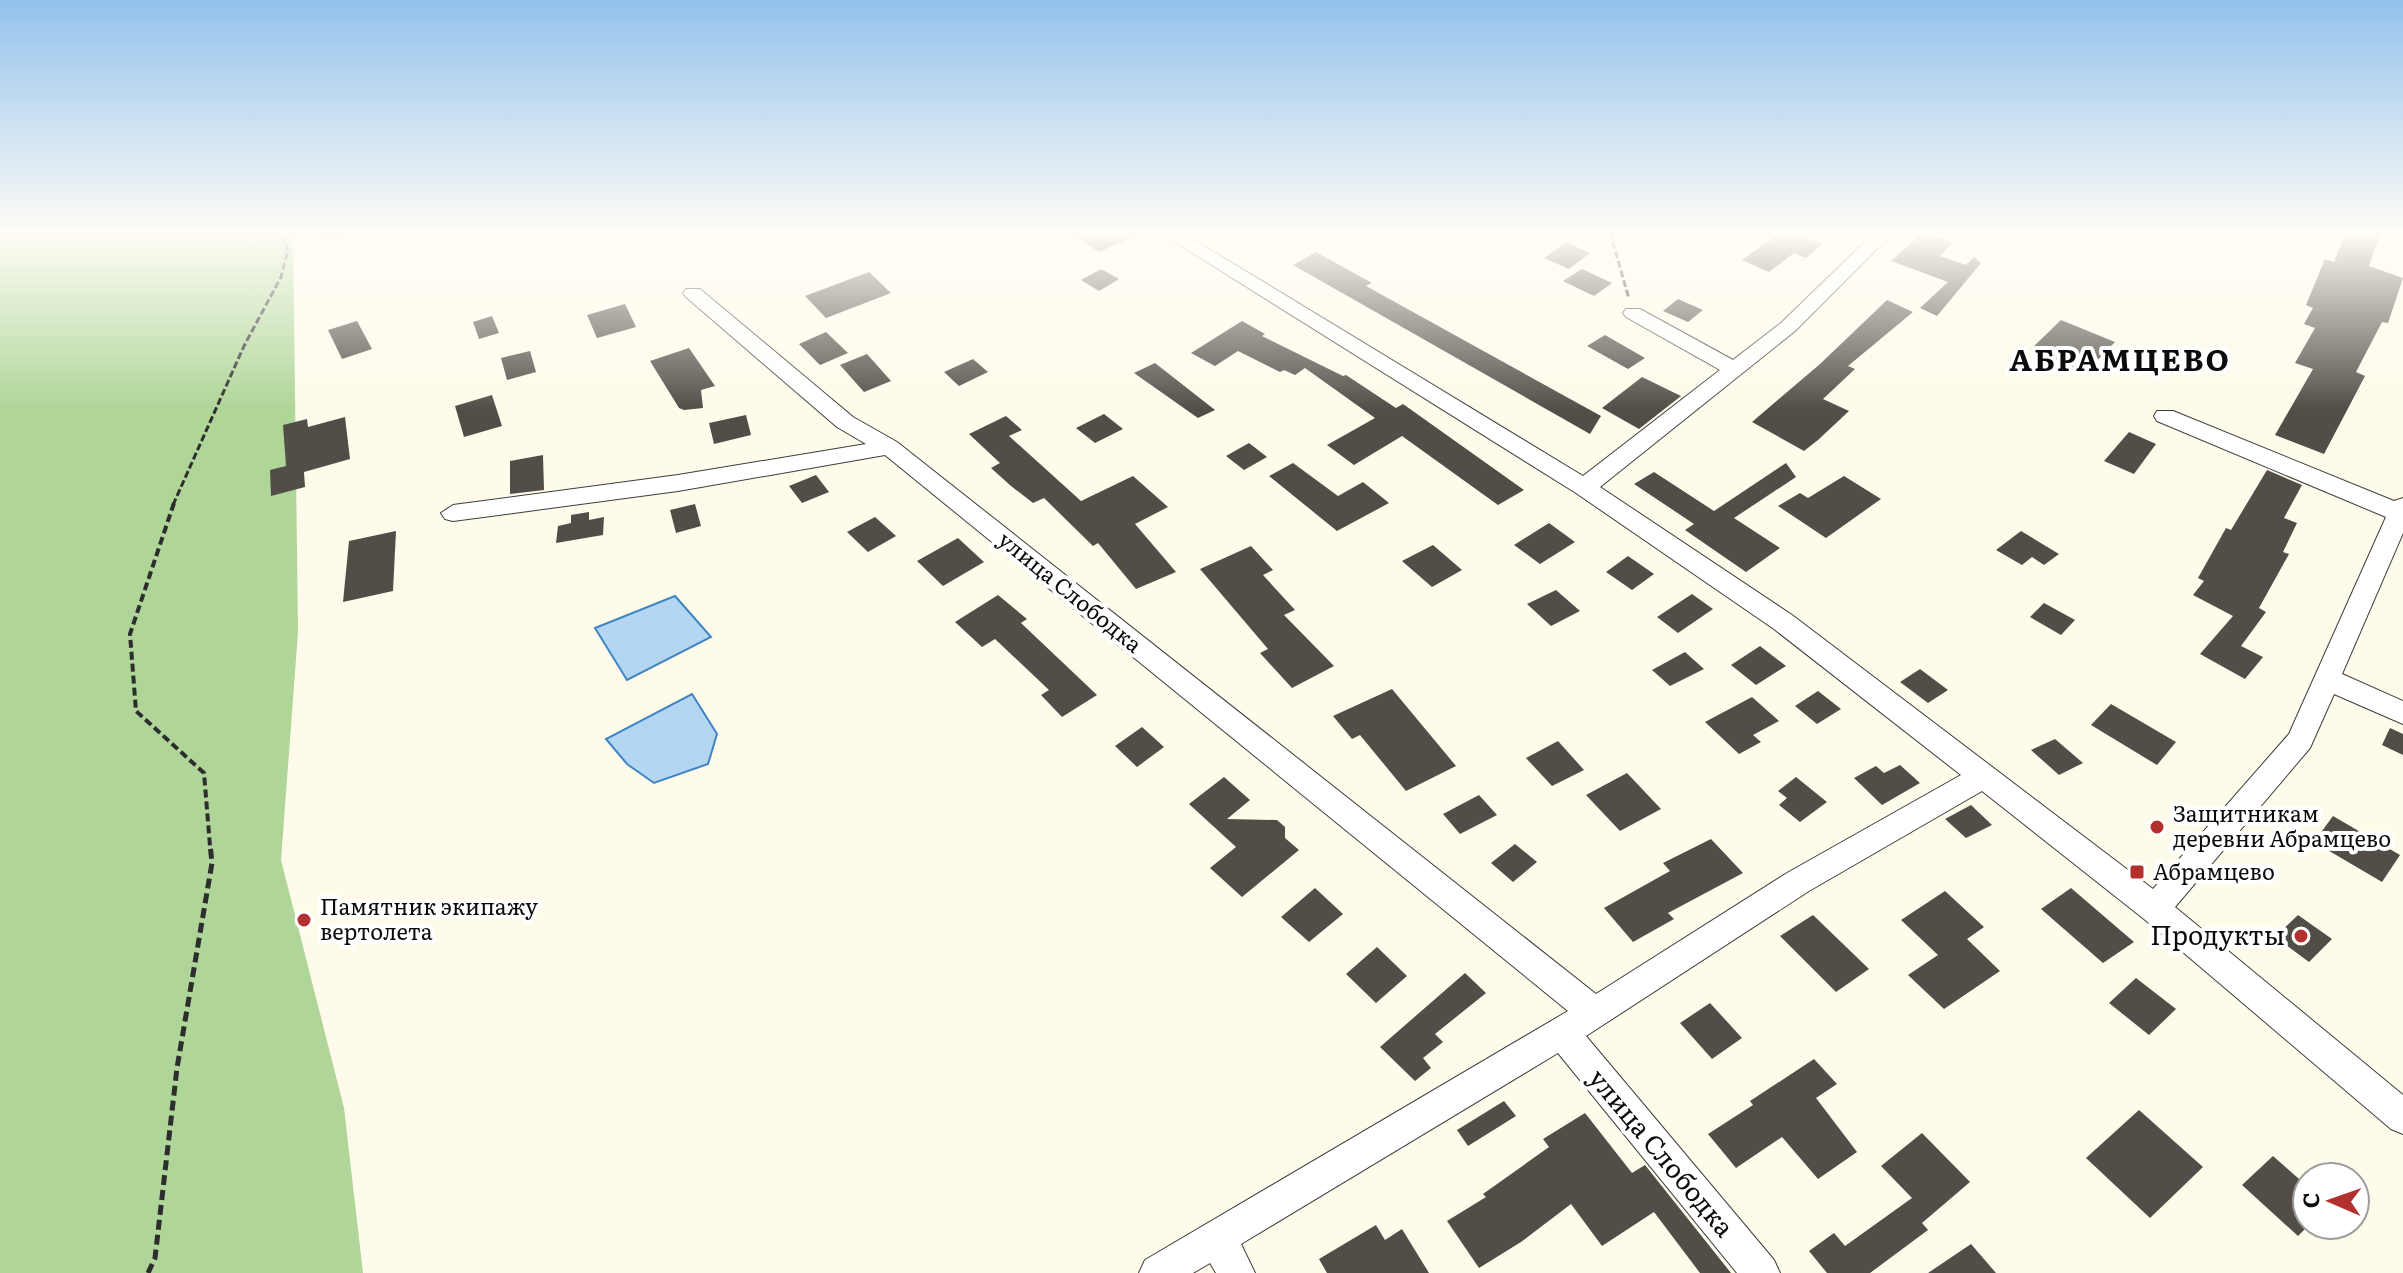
<svg xmlns="http://www.w3.org/2000/svg" width="2403" height="1273" font-family="Literata,serif">
  <rect width="100%" height="100%" fill="#fefbeb"/>
  <polygon fill="#afd598" points="0,232 293,232 298,632 281,860 344,1108 363,1273 0,1273"/>
  <g fill="#b3d6f2" stroke="#3f85c4" stroke-width="2">
    <polygon points="675,596 711,637 627,680 595,628"/>
    <polygon points="692,694 717,734 708,764 654,783 627,764 606,739"/>
  </g>
  <g fill="#534d48">
    <polygon points="1069,232 1143,232 1099,252"/>
    <polygon points="1781,232 1794,232 1823,244 1806,258 1794,253 1769,272 1742,260"/>
    <polygon points="1923,232 1952,243 1940,256 1966,265 1974,257 1981,263 1937,316 1920,308 1948,282 1891,261"/>
    <polygon points="2346,232 2380,235 2369,266 2403,278 2388,323 2382,322 2356,372 2365,376 2324,454 2275,435 2313,369 2295,363 2315,328 2304,324 2313,308 2306,305 2325,259 2334,262"/>
    <polygon points="1566,242 1590,253 1569,269 1544,258"/>
    <polygon points="1316,252 1372,283 1366,286 1601,416 1590,434 1293,265"/>
    <polygon points="1101,269 1119,279 1099,291 1081,280"/>
    <polygon points="1582,269 1612,283 1594,296 1563,281"/>
    <polygon points="869,272 891,293 826,318 805,296"/>
    <polygon points="1678,299 1703,310 1688,322 1663,311"/>
    <polygon points="1887,300 1913,312 1848,366 1855,369 1823,399 1849,411 1818,440 1804,451 1752,422 1820,364"/>
    <polygon points="625,304 636,327 597,338 587,315"/>
    <polygon points="492,316 499,333 479,339 473,322"/>
    <polygon points="2061,320 2115,342 2085,373 2031,349"/>
    <polygon points="357,321 372,349 342,359 328,330"/>
    <polygon points="1242,321 1265,334 1262,336 1343,376 1346,375 1396,408 1403,404 1524,490 1498,505 1402,436 1354,465 1327,445 1375,418 1305,368 1295,375 1284,370 1280,372 1238,351 1215,366 1191,353"/>
    <polygon points="826,332 848,353 820,365 799,344"/>
    <polygon points="1605,335 1645,358 1628,369 1587,346"/>
    <polygon points="689,348 715,386 701,390 703,408 684,410 679,408 650,361"/>
    <polygon points="530,351 536,372 507,380 501,358"/>
    <polygon points="867,354 891,381 864,392 840,365"/>
    <polygon points="973,359 988,372 959,386 944,372"/>
    <polygon points="1155,363 1215,410 1198,418 1134,373"/>
    <polygon points="1642,377 1681,396 1639,429 1602,408"/>
    <polygon points="492,395 502,426 464,437 455,406"/>
    <polygon points="1104,414 1123,429 1095,443 1076,428"/>
    <polygon points="746,415 751,435 714,444 709,423"/>
    <polygon points="1006,416 1022,430 1009,436 1081,501 1133,476 1168,507 1135,524 1176,572 1136,589 1098,543 1093,546 1044,498 1033,503 1011,486 991,468 1000,463 969,434"/>
    <polygon points="345,417 350,459 304,472 305,487 271,496 270,470 286,466 283,425 307,419 308,427"/>
    <polygon points="2129,432 2156,444 2134,474 2104,461"/>
    <polygon points="1249,443 1267,457 1244,470 1226,456"/>
    <polygon points="543,455 544,490 510,494 510,461"/>
    <polygon points="1293,463 1338,496 1363,482 1389,503 1337,531 1269,476"/>
    <polygon points="1786,463 1796,477 1734,518 1780,548 1746,572 1685,530 1694,524 1634,484 1654,472 1714,511"/>
    <polygon points="2267,470 2302,485 2284,518 2297,523 2283,552 2289,554 2259,608 2266,612 2241,646 2263,657 2245,679 2200,654 2233,616 2193,595 2204,581 2198,578 2226,528 2231,530"/>
    <polygon points="816,475 829,492 802,503 789,486"/>
    <polygon points="1844,476 1881,499 1826,538 1778,506 1800,493 1808,498"/>
    <polygon points="695,504 701,526 676,533 670,510"/>
    <polygon points="589,512 589,520 604,517 603,535 556,543 558,526 571,523 571,515"/>
    <polygon points="875,517 896,536 868,552 847,532"/>
    <polygon points="1549,523 1575,542 1540,564 1514,545"/>
    <polygon points="396,531 393,591 343,602 349,541"/>
    <polygon points="2021,531 2059,554 2044,565 2032,557 2022,565 1996,550"/>
    <polygon points="958,538 984,562 943,586 917,561"/>
    <polygon points="1433,545 1462,570 1432,587 1402,561"/>
    <polygon points="1251,546 1273,570 1263,575 1295,610 1284,615 1334,666 1292,688 1260,653 1268,649 1200,569"/>
    <polygon points="1628,556 1654,574 1632,590 1606,572"/>
    <polygon points="1556,590 1580,611 1551,626 1527,604"/>
    <polygon points="1692,594 1713,609 1678,633 1657,617"/>
    <polygon points="998,595 1027,619 1021,623 1097,695 1062,717 1041,695 1049,690 995,639 982,647 955,622"/>
    <polygon points="2044,603 2075,620 2061,635 2030,617"/>
    <polygon points="1760,646 1786,666 1756,685 1731,665"/>
    <polygon points="1685,652 1704,669 1670,686 1652,670"/>
    <polygon points="1920,669 1948,690 1928,703 1900,682"/>
    <polygon points="1392,689 1456,766 1406,791 1360,735 1352,739 1333,716"/>
    <polygon points="1818,691 1841,709 1817,724 1795,706"/>
    <polygon points="1752,697 1779,721 1753,735 1761,742 1739,754 1705,722"/>
    <polygon points="2111,704 2176,742 2157,765 2091,725"/>
    <polygon points="1142,727 1164,747 1137,767 1115,746"/>
    <polygon points="2390,728 2403,734 2403,755 2382,745"/>
    <polygon points="2055,739 2083,763 2059,775 2031,750"/>
    <polygon points="1558,741 1584,770 1552,786 1526,758"/>
    <polygon points="1900,765 1920,783 1882,805 1854,778 1876,766 1884,773"/>
    <polygon points="1627,773 1661,809 1620,831 1586,795"/>
    <polygon points="1224,777 1250,800 1227,819 1277,820 1285,827 1285,838 1299,850 1242,897 1210,868 1236,847 1189,804"/>
    <polygon points="1796,777 1827,802 1800,822 1779,805 1787,798 1778,791"/>
    <polygon points="1479,795 1497,815 1460,834 1443,814"/>
    <polygon points="1971,805 1992,825 1966,838 1945,819"/>
    <polygon points="2333,816 2400,855 2382,882 2314,842"/>
    <polygon points="1711,839 1743,873 1668,913 1674,919 1633,942 1604,908 1670,871 1663,863"/>
    <polygon points="1515,844 1537,862 1513,882 1491,863"/>
    <polygon points="1315,888 1343,914 1309,942 1281,917"/>
    <polygon points="2071,888 2134,942 2103,963 2041,909"/>
    <polygon points="1945,891 1984,927 1967,939 2000,971 1944,1009 1908,975 1938,955 1901,920"/>
    <polygon points="1813,915 1869,969 1836,992 1780,936"/>
    <polygon points="2298,915 2332,939 2309,962 2275,937"/>
    <polygon points="1377,947 1407,976 1376,1003 1346,974"/>
    <polygon points="1465,973 1486,993 1435,1034 1443,1042 1423,1058 1431,1068 1415,1081 1380,1047"/>
    <polygon points="2136,978 2176,1009 2149,1035 2109,1003"/>
    <polygon points="1710,1003 1742,1038 1712,1059 1680,1023"/>
    <polygon points="1814,1059 1837,1084 1816,1098 1857,1152 1818,1179 1782,1137 1736,1168 1708,1134 1753,1105 1750,1101"/>
    <polygon points="1504,1101 1516,1116 1468,1146 1457,1130"/>
    <polygon points="2139,1110 2203,1167 2150,1218 2086,1158"/>
    <polygon points="1585,1113 1632,1173 1645,1165 1731,1273 1700,1273 1654,1212 1602,1246 1571,1204 1521,1242 1479,1268 1447,1221 1486,1197 1483,1194 1549,1147 1543,1139"/>
    <polygon points="1922,1133 1970,1182 1922,1223 1928,1230 1870,1273 1827,1273 1809,1251 1834,1233 1845,1246 1912,1198 1881,1166"/>
    <polygon points="2273,1156 2307,1186 2307,1227 2298,1236 2242,1185"/>
    <polygon points="1376,1225 1385,1240 1402,1229 1429,1273 1327,1273 1319,1259"/>
    <polygon points="1971,1244 1996,1273 1928,1273"/>
  </g>
  <g fill="none" stroke-linecap="round" stroke-linejoin="round">
    <g stroke="#3e3e3e" stroke-width="2">
      <g id="minor">
        <path d="M308 232H355C345 241 317 241 308 232Z"/>
        <polygon points="1159,232 1181,232 1583,476 1720,370 1626,317 1623,313 1626,309 1640,309 1733,360 1781,323 1875,232 1894,232 1795,331 1600,487 1792,615 2153,889 2289,734 2386,517 2157,421 2154,416 2157,411 2173,411 2394,501 2403,498 2403,533 2342,674 2403,701 2403,724 2334,694 2310,748 2175,907 2403,1095 2403,1134 2391,1129 2144,919 1982,791 1809,891 1586,1036 1774,1260 1780,1273 1737,1273 1558,1053 1241,1244 1255,1273 1216,1273 1210,1263 1193,1273 1139,1273 1145,1260 1568,1011 885,455 678,491 453,521 445,519 441,513 453,505 678,475 866,444 837,427 686,297 683,293 686,289 700,289 853,417 897,442 1596,994 1787,873 1961,775 1774,629 1576,493"/>
      </g>
    </g>
    <g stroke="#2d2d2d" stroke-width="3" stroke-dasharray="7 3" stroke-linecap="butt">
      <polyline points="1610,232 1629,299"/>
      <polyline points="173,505 244,346 281,277 288,250 280,232"/>
    </g>
    <polyline stroke="#2d2d2d" stroke-width="4" stroke-dasharray="8 4" stroke-linecap="butt" points="174,503 130,634 136,711 204,773 210,846"/>
    <polyline stroke="#2d2d2d" stroke-width="5" stroke-dasharray="10 5" stroke-linecap="butt" points="148,1273 155,1258 177,1068 212,863 210,844"/>
    <use href="#minor" fill="#fff" fill-rule="evenodd"/>
  </g>
  <linearGradient id="sky" x2="0" y2="1"><stop stop-color="#93c2ec"/><stop offset="0.57" stop-color="#fffdf6"/><stop offset="1" stop-color="#fffdf6" stop-opacity="0"/></linearGradient>
  <rect width="2403" height="410" fill="url(#sky)"/>
  <g fill="#b2302d" stroke="#fff" stroke-width="3">
    <circle cx="2157" cy="827" r="8"/>
    <rect x="2129" y="864" width="16" height="16" rx="4"/>
    <circle cx="304" cy="920" r="8"/>
    <circle cx="2301" cy="936" r="8"/>
  </g>
  <g text-anchor="middle" stroke-width="8" stroke-linejoin="round" paint-order="stroke">
    <g font-size="22" fill="#0b0b0b" stroke="#fff">
      <text transform="translate(1070 592) rotate(39)" y="8">улица Слободка</text>
    </g>
    <g font-size="22" fill="#0b0b0b" stroke="#fff" text-anchor="start">
      <text x="2173" y="822">Защитникам<tspan x="2173" dy="25">деревни Абрамцево</tspan></text>
      <text x="2153" y="880">Абрамцево</text>
      <text x="320" y="915">Памятник экипажу<tspan x="320" dy="25">вертолета</tspan></text>
    </g>
    <g font-size="26" fill="#0b0b0b" stroke="#fff" text-anchor="end">
      <text x="2285" y="945">Продукты</text>
    </g>
    <g font-size="26" fill="#0b0b0b" stroke="#fff">
      <text transform="translate(1661 1153) rotate(50)" y="9">улица Слободка</text>
    </g>
    <g font-size="30" font-weight="bold" letter-spacing="2" fill="#0b0b0b" stroke="#fff">
      <text x="2120" y="371">АБРАМЦЕВО</text>
    </g>
  </g>
  <g transform="translate(2331 1201) rotate(272)"><circle r="38" fill="#ffffff" stroke="#9d9d9d" stroke-width="2"/>
  <path d="M0-6L14 30L0 20L-14 30Z" fill="#b2302d"/>
  <text y="-12" font-size="22" font-weight="bold" text-anchor="middle" fill="#0b0b0b">С</text>
  </g>
</svg>
